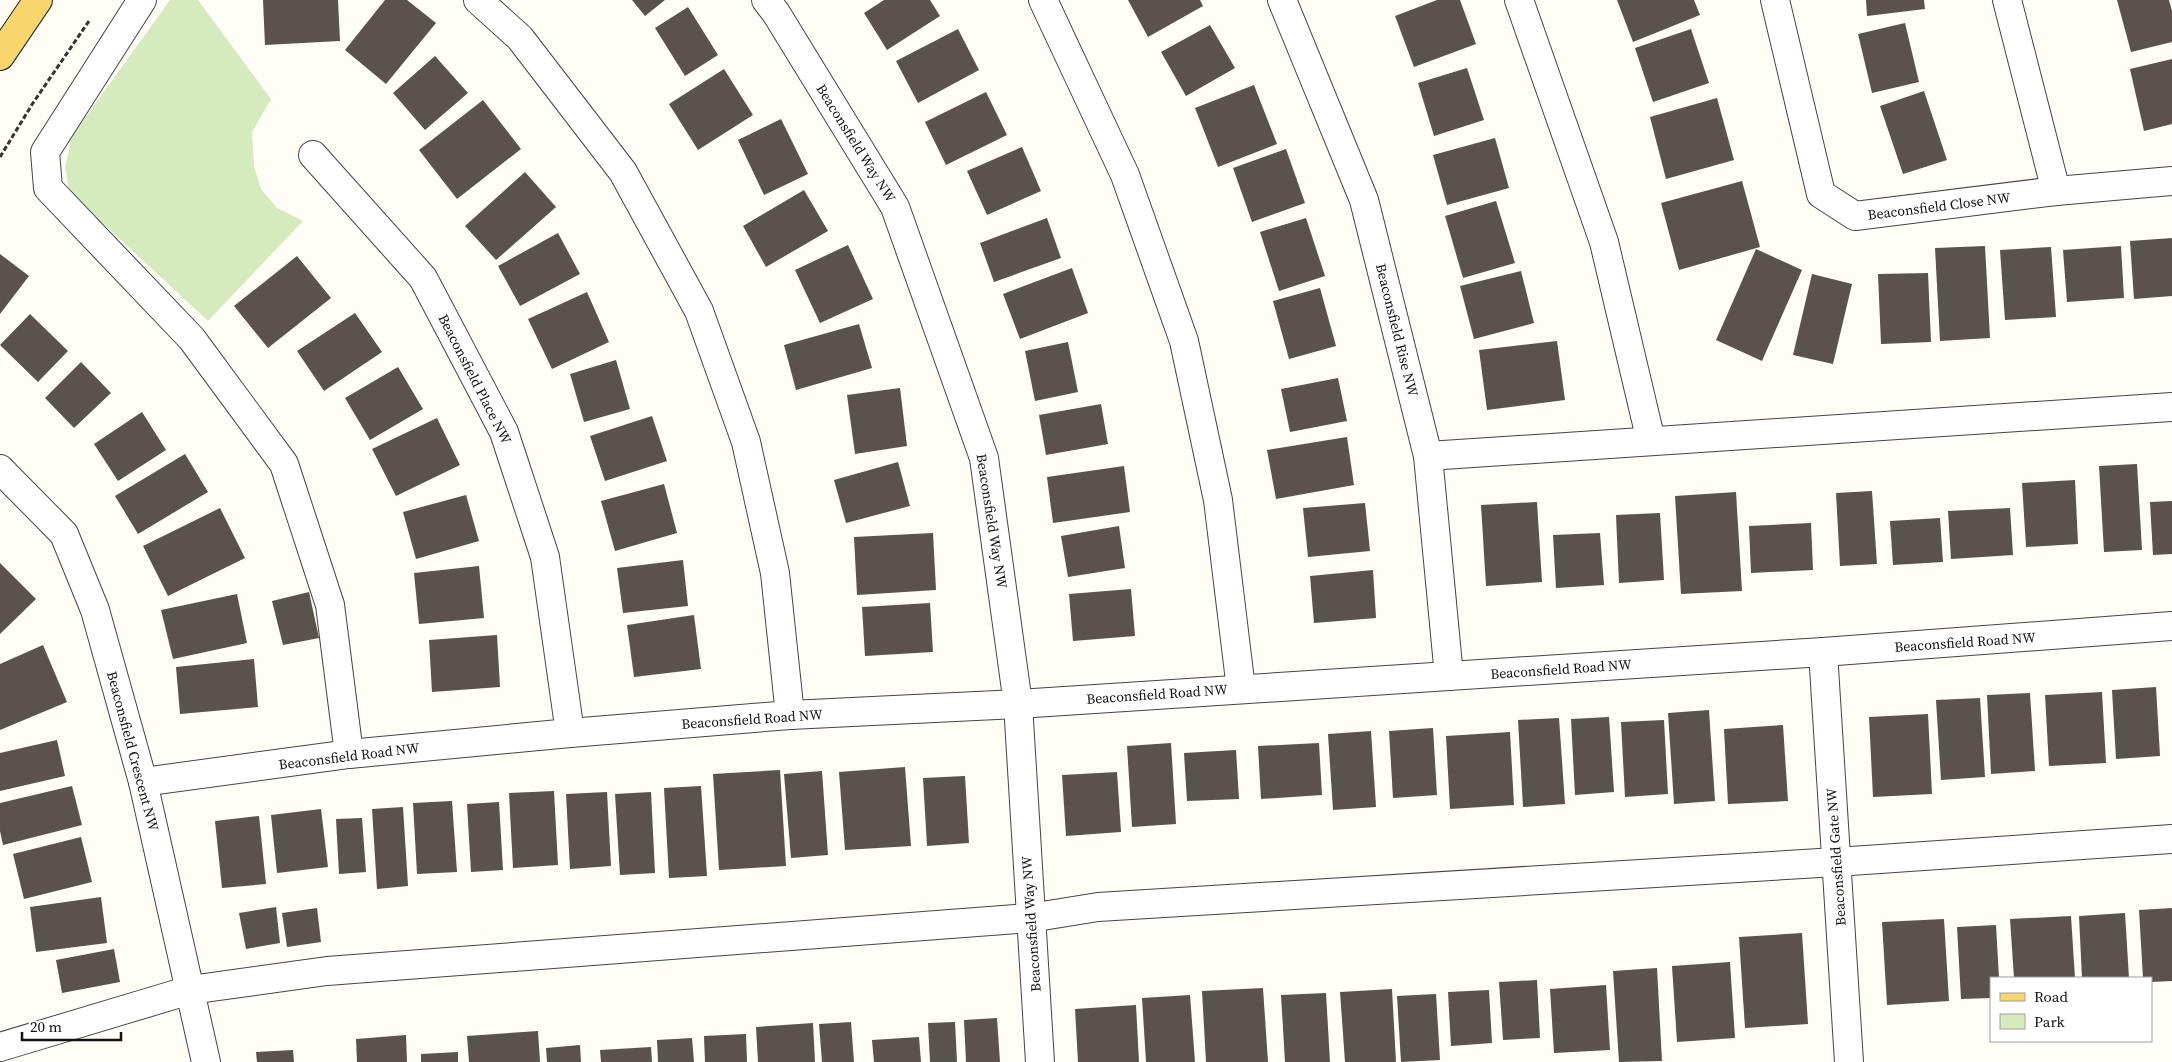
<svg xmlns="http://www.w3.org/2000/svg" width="2172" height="1062" font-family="'Source Serif 4',serif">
  <rect width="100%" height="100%" fill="#fffdf5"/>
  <polygon fill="#d5ebbd" points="170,0 198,0 271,99 252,132 254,166 261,189 277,208 303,221 208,321 69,192 65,167 72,136"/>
  <g fill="#5a524d">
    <polygon points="263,0 338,0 340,41 265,45"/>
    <polygon points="385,0 407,0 436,23 386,84 345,50"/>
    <polygon points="632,0 665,0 645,16"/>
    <polygon points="884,0 930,0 940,16 887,50 864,13"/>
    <polygon points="1128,0 1200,0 1203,6 1148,37"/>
    <polygon points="1437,0 1460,0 1476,44 1414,67 1395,16"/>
    <polygon points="1617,0 1694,0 1700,15 1633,42"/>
    <polygon points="1866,0 1924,0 1925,9 1867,16"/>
    <polygon points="2117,0 2169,0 2172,11 2172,42 2131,52"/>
    <polygon points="688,7 718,55 685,76 655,28"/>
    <polygon points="1905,23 1919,82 1872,93 1858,34"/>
    <polygon points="1210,25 1235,68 1186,96 1161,52"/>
    <polygon points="958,29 979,70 918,103 896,61"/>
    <polygon points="1691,29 1709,83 1653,102 1635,48"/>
    <polygon points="435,56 468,93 425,130 393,93"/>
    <polygon points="2172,59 2172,124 2144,131 2130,69"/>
    <polygon points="1467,68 1484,120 1434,136 1418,83"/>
    <polygon points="724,69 753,115 698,150 669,104"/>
    <polygon points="1254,85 1277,144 1218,167 1195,108"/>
    <polygon points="1924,91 1947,160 1903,174 1880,106"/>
    <polygon points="986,92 1007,135 946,165 925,122"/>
    <polygon points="1717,98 1734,160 1666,179 1650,117"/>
    <polygon points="483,100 521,149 457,199 419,150"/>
    <polygon points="781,119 808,174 764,195 738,140"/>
    <polygon points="1495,138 1509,188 1447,205 1433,155"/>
    <polygon points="1022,147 1041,191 987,215 967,171"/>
    <polygon points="1286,149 1305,203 1252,222 1233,168"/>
    <polygon points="525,172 556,207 496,260 465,226"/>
    <polygon points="1742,181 1760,247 1679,270 1661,203"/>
    <polygon points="804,190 828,231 766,267 743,226"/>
    <polygon points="1496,201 1515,263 1463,278 1445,216"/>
    <polygon points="1047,218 1061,258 994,282 980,243"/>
    <polygon points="1306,218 1325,276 1279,291 1260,232"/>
    <polygon points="558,233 580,274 520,306 498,266"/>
    <polygon points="2172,238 2172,296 2134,299 2130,241"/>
    <polygon points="848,245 873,299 820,323 795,270"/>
    <polygon points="1985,246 1990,338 1940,341 1935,248"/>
    <polygon points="2121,246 2124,298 2067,302 2063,250"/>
    <polygon points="2051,247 2056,317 2005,320 2000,250"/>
    <polygon points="1756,249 1802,270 1762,361 1716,340"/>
    <polygon points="0,254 29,276 0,314"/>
    <polygon points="297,256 331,298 268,348 234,306"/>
    <polygon points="1072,268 1088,313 1020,339 1003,294"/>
    <polygon points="1521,271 1534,323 1474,339 1460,286"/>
    <polygon points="1928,273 1931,342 1881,344 1878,274"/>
    <polygon points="1812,274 1852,284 1833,364 1793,355"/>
    <polygon points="1320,288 1336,346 1289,359 1273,301"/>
    <polygon points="587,292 609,342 552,369 528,319"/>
    <polygon points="355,313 382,352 324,391 297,351"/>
    <polygon points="30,314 68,351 38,382 0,345"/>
    <polygon points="859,324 872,368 796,390 784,345"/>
    <polygon points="1557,341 1565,400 1487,410 1479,350"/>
    <polygon points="1068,342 1078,392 1035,401 1025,351"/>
    <polygon points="616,360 630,409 584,422 570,374"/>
    <polygon points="81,362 111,393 74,428 45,398"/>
    <polygon points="398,367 423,409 370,440 345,398"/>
    <polygon points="1338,378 1347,421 1290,432 1281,389"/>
    <polygon points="900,388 907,446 855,454 847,395"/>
    <polygon points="1101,404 1108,444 1046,455 1039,415"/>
    <polygon points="142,412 166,450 118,481 94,444"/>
    <polygon points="652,416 667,461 605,481 590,436"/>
    <polygon points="437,418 460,465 396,496 372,449"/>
    <polygon points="1347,437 1354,485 1276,499 1267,450"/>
    <polygon points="185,454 208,492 138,534 115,496"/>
    <polygon points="898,462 910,506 846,523 834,480"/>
    <polygon points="2137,464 2142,550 2104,552 2099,466"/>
    <polygon points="1124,466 1130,512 1053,523 1047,477"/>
    <polygon points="2075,480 2078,544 2026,547 2022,483"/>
    <polygon points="664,484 677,533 615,551 601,501"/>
    <polygon points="1872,491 1877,564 1840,566 1836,493"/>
    <polygon points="1736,492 1742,591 1681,594 1675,496"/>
    <polygon points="466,495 479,541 416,559 403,512"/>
    <polygon points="2172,501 2172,554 2153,555 2150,502"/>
    <polygon points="1537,502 1542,582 1486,586 1481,505"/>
    <polygon points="1365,503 1370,551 1308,557 1303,508"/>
    <polygon points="220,508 245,558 168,596 143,546"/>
    <polygon points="2010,508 2013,555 1951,559 1948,511"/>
    <polygon points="1660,513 1664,580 1619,583 1616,515"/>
    <polygon points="1940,518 1943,562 1893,565 1890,521"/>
    <polygon points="1811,523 1813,570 1751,573 1749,526"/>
    <polygon points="1119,526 1125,568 1068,577 1061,536"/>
    <polygon points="933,533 936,590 857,595 854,537"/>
    <polygon points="1600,533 1604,585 1556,588 1553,535"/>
    <polygon points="683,560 688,606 623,613 617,568"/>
    <polygon points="0,563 36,599 0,634"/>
    <polygon points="479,566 484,618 419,624 414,573"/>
    <polygon points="1373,570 1376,618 1314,623 1310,576"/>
    <polygon points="1131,589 1135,636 1073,641 1069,594"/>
    <polygon points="309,592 319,638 283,645 272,601"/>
    <polygon points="237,594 247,643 173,659 161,610"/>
    <polygon points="930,603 933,652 865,656 862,607"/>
    <polygon points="694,615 701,669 634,677 627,625"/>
    <polygon points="497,635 500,687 432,692 429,640"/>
    <polygon points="43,645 67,702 0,730 0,664"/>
    <polygon points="254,659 258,707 180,714 176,667"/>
    <polygon points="2156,687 2160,756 2116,759 2112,690"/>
    <polygon points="2102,692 2106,763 2049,766 2045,695"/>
    <polygon points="2030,693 2035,771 1991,774 1987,695"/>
    <polygon points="1980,698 1985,777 1941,780 1936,700"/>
    <polygon points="1709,710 1715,801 1674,804 1668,713"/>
    <polygon points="1928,714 1932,794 1873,797 1869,717"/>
    <polygon points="1609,717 1614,792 1575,795 1571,719"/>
    <polygon points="1559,718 1565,804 1523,807 1518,720"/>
    <polygon points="1664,720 1668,794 1625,797 1621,722"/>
    <polygon points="1783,725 1788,801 1728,804 1724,729"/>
    <polygon points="1433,728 1437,795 1393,798 1389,731"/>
    <polygon points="1371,731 1376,807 1333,810 1328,734"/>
    <polygon points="1510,732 1514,805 1450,809 1446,736"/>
    <polygon points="57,740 65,776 0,791 0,753"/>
    <polygon points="1171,743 1176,824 1132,827 1127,746"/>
    <polygon points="1319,743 1322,795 1261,799 1258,746"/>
    <polygon points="1236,750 1239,799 1187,801 1184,753"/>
    <polygon points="905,767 911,846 845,850 839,772"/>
    <polygon points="780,770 786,866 719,870 713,774"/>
    <polygon points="822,771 828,855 791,858 784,774"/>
    <polygon points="1117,772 1121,832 1066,836 1062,775"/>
    <polygon points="965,776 969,843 927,846 923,778"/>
    <polygon points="72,786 82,825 3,845 0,831 0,803"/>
    <polygon points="701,786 707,876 669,878 664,788"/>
    <polygon points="554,791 558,865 513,868 509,793"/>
    <polygon points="607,792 611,866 570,869 566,794"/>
    <polygon points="651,792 655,873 620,875 615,794"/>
    <polygon points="452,801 457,872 417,874 413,803"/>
    <polygon points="499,802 503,870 471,872 467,804"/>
    <polygon points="403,807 408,886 377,889 372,809"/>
    <polygon points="321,809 328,867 277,873 271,815"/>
    <polygon points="259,816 266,884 222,888 215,821"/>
    <polygon points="362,818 366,872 339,874 336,819"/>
    <polygon points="81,837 92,882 24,899 13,854"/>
    <polygon points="101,897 107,943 36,952 30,907"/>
    <polygon points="276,907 280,943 246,949 239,913"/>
    <polygon points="317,908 321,942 287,947 282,913"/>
    <polygon points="2172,908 2172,981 2151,982 2151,978 2143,978 2139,910"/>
    <polygon points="2125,913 2129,978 2082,978 2079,916"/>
    <polygon points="2071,916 2075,978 2014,978 2010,919"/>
    <polygon points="1944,919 1949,1001 1887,1005 1882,922"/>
    <polygon points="1996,925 1999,978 1991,978 1991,998 1961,999 1957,927"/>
    <polygon points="1802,933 1808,1024 1745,1028 1739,937"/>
    <polygon points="114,949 120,982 62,993 56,960"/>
    <polygon points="1730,962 1735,1038 1677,1042 1672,966"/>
    <polygon points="1657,968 1662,1061 1619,1062 1613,971"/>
    <polygon points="1537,980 1540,1038 1503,1040 1499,982"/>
    <polygon points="1606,985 1610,1050 1554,1053 1550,989"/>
    <polygon points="1263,988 1268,1062 1206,1062 1202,991"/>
    <polygon points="1392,989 1396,1062 1345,1062 1340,992"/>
    <polygon points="1489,990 1492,1043 1451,1046 1448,992"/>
    <polygon points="1326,993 1330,1062 1285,1062 1281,995"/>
    <polygon points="1436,994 1440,1060 1401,1062 1397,996"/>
    <polygon points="1190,995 1195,1062 1146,1062 1142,998"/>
    <polygon points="1136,1005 1139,1062 1078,1062 1075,1009"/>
    <polygon points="997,1018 1000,1062 966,1062 964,1020"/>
    <polygon points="851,1022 854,1062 822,1062 819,1024"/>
    <polygon points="955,1022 957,1062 930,1062 928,1023"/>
    <polygon points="813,1023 815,1062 758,1062 756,1027"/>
    <polygon points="538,1031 540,1062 469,1062 467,1036"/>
    <polygon points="746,1034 747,1062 705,1062 704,1036"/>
    <polygon points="406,1035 407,1062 357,1062 356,1039"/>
    <polygon points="919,1037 921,1062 874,1062 872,1040"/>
    <polygon points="692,1038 694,1062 658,1062 657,1040"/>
    <polygon points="580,1045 581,1062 547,1062 546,1048"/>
    <polygon points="651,1047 652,1062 601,1062 600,1050"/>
    <polygon points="293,1050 294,1062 257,1062 256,1052"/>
    <polygon points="458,1052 458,1062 421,1062 421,1054"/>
  </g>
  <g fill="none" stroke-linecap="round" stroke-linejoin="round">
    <g stroke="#444" stroke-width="30">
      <g id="minor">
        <polyline points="142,0 45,152 48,188 192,339 284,464 330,605 349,754"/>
        <polyline points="478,0 520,38 623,172 699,311 746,442 775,573 790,715"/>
        <polyline points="766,0 776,13 895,207 984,458 1018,704 1040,1062"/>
        <polyline points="1043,0 1125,175 1184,341 1218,500 1241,689"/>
        <polyline points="1282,0 1364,200 1428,456 1449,676"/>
        <polyline points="1519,0 1604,242 1651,441"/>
        <polyline points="1775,0 1821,194 1855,216 2056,191 2172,181"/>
        <polyline points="2007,0 2056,191"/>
        <polyline points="313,155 423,278 504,432 545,557 570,733"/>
        <polyline points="1428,456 2172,407"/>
        <polyline points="0,469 64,534 95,610 143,782 206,1062"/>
        <polyline points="1823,652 1849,1062"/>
        <polyline points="143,782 349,754 570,733 790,715 1018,704 1449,676 1823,652 2172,626"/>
        <polyline points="0,1047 190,990 327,971 1030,918 1098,907 1836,862 2172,839"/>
      </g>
    </g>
    <g stroke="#222" stroke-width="30">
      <polyline id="major" points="0,56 38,0"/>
    </g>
    <polyline stroke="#333" stroke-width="3" stroke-dasharray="5 2.5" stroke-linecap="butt" points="0,157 33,103 89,21"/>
    <use href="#minor" stroke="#fff" stroke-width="28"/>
    <use href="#major" stroke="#f9d66b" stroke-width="28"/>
  </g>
  <g text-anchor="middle" stroke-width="5" stroke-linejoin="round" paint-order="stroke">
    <g font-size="14" fill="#111" stroke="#fff">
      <text transform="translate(856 143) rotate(58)" y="5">Beaconsfield Way NW</text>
      <text transform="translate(1939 206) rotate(-7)" y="5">Beaconsfield Close NW</text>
      <text transform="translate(1397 330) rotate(76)" y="5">Beaconsfield Rise NW</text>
      <text transform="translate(475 379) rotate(63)" y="5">Beaconsfield Place NW</text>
      <text transform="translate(992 521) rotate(81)" y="5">Beaconsfield Way NW</text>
      <text transform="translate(1965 642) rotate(-4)" y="5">Beaconsfield Road NW</text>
      <text transform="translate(1561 669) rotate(-4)" y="5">Beaconsfield Road NW</text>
      <text transform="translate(1157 694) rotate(-4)" y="5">Beaconsfield Road NW</text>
      <text transform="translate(752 719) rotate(-4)" y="5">Beaconsfield Road NW</text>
      <text transform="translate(133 751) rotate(75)" y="5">Beaconsfield Crescent NW</text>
      <text transform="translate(349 756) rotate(-7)" y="5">Beaconsfield Road NW</text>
      <text transform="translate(1836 857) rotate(-94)" y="5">Beaconsfield Gate NW</text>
      <text transform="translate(1031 924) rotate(-94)" y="5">Beaconsfield Way NW</text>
    </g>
  </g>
  <rect x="1990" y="977" width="162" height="65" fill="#ffffff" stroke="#a0a0a0"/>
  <rect x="2000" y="993" width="25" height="8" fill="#f9d66b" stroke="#a0a0a0"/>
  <text x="2034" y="1002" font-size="15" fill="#111111">Road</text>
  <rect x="2000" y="1014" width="25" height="15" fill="#d5ebbd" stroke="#a0a0a0"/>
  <text x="2034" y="1027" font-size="15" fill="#111111">Park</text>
  <path d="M22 1032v8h99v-8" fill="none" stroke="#111111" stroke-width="2.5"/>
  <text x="30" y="1032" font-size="15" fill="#111111" stroke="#ffffff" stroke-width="4" paint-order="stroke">20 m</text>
</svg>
